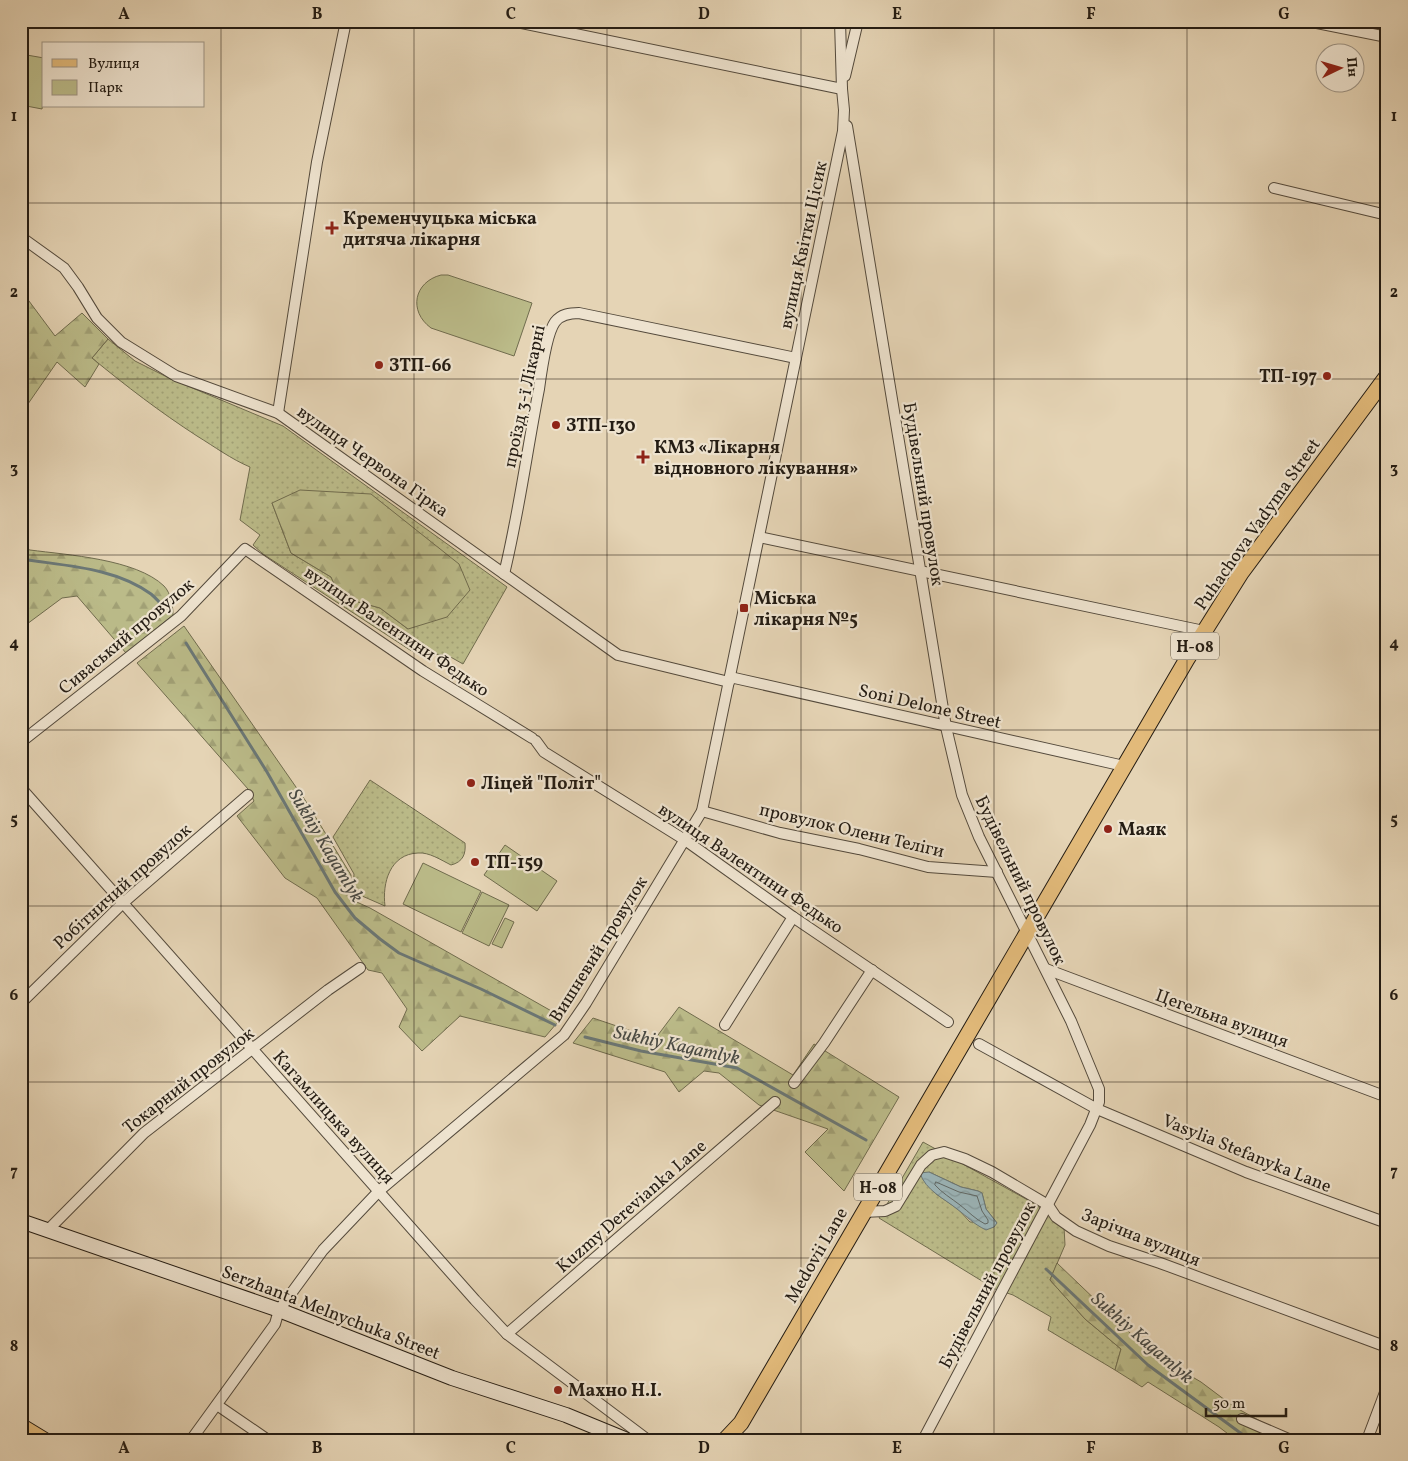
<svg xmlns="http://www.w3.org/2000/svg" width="1408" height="1461" font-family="Vollkorn,serif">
  <defs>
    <pattern id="green-dots" width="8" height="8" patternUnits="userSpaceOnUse" patternTransform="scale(1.25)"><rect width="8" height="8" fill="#bbbb89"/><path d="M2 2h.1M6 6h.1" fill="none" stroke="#a1a075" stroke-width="1.8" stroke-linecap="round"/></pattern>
    <pattern id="forest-firs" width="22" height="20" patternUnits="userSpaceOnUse" patternTransform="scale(1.25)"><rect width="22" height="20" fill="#bbbb89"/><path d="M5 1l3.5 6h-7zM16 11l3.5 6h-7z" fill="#a1a075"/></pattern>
    <pattern id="water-waves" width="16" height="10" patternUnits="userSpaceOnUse" patternTransform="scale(1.25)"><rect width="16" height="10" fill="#9bb5b9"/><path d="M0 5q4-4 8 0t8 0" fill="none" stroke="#859b9e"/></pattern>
  </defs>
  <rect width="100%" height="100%" fill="#e5d4b5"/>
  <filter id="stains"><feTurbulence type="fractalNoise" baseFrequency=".004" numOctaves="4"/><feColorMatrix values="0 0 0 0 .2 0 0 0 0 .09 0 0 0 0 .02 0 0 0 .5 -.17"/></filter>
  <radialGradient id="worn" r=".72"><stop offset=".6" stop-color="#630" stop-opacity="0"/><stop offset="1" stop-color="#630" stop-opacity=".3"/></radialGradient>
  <g fill="url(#green-dots)" stroke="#706c4e" fill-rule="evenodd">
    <path d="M108 339 135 361 171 379 283 426 507 587 463 664 447 655 418 653 410 650 263 554 253 545 260 535 240 520 250 467C231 459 215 447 197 436 160 412 126 386 92 358ZM272 503 408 629 380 608 341 597 331 577 291 553Z"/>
    <path d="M370 780 465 843C466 854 463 862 451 865 441 860 429 852 418 853 390 854 382 883 385 906L353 892 354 874 333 837Z"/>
    <path d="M923 1142 1035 1204 1064 1227 1065 1245 1050 1280 1085 1319 1121 1349 1115 1370 1048 1330 1051 1317 1013 1295 995 1289 879 1218ZM929 1172 961 1187 978 1191 982 1193 986 1209 997 1223 970 1222 958 1209 936 1194Z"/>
  </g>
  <g fill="url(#forest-firs)" stroke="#706c4e">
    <polygon points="21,294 26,297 55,336 82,313 108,339 92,358 99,364 85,387 57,362 21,414"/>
    <polygon points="300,490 371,494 459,564 470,590 447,617 408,629 380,608 340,597 331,577 291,553 272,503"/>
    <path d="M21 547 30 550C68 555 136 559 164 586 171 593 173 607 173 615L126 653 77 596 62 598 27 624 21 619Z"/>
    <polygon points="184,626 305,800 351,875 350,899 370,908 562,1017 545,1037 460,1016 422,1051 399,1027 407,1009 382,973 368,970 317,898 285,878 237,816 254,801 248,789 137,663"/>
    <polygon points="679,1007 793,1075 814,1044 899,1097 844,1191 805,1152 828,1129 759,1105 719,1073 704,1071 679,1092 665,1072 573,1043 593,1018 655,1039"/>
    <polygon points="1057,1263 1150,1352 1201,1382 1233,1406 1294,1440 1236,1440 1219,1427 1148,1382 1142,1387 1115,1370 1121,1349 1085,1319 1050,1280"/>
  </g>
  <g fill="#bbbb89" stroke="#706c4e">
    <polygon points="21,54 44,58 44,96 42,109 21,105"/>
    <path d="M441 275H448L532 303 514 356 431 328C408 311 414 282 441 275Z"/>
    <polygon points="505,845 557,881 537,911 484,875"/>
    <polygon points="423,863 481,891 461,932 403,904"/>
    <polygon points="482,892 509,905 489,946 462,933"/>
    <polygon points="505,918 514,922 502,948 492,944"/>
  </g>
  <path fill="url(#water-waves)" stroke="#6b7877" d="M929 1172 961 1187 978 1191 982 1193 986 1209 997 1223 994 1227 986 1230C972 1223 969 1218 957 1209 945 1199 925 1190 920 1173Z"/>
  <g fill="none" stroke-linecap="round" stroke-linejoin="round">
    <path stroke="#606866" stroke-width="1" d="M936 1182 959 1192 977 1196 982 1211 988 1220V1223L985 1224C975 1219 969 1212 960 1205 951 1198 942 1193 935 1185Z"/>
    <g stroke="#6b7877" stroke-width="3">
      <path d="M21 559C65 566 114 567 151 594 157 599 162 605 167 611"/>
      <polyline points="186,643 267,772 335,892 355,918 380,939 399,953 481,989 555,1025"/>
      <polyline points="585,1037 641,1051 737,1068 866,1140"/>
      <polyline points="1046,1269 1148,1365 1250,1440"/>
    </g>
    <g stroke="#544a3c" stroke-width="12">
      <g id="street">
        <polyline points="512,21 842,89"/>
        <polyline points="1307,21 1387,37"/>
        <polyline points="845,76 858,21"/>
        <polyline points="847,126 946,727 962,795 979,837 1071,1021 1099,1089 1099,1102 1090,1125 923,1440"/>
        <polyline points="1274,188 1387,215"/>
        <polyline points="21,237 64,268 78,287 97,318 121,342 176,376 278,413 618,655 729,682"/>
        <polyline points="278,413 317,162 346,21"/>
        <polyline points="759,537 1204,631"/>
        <path d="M504 574C519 513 527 450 539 389 541 374 547 333 555 322 561 314 570 313 579 313L796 358"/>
        <polyline points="730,677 1124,766"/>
        <polyline points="536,741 544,752 685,840 793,917 948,1022"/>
        <polyline points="21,742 181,616 245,549 423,671 532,738"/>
        <polyline points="21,788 475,1300 507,1334 648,1440"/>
        <polyline points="702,811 780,833 859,849 928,867 997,872"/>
        <polyline points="1046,969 1387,1097"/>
        <polyline points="21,1003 123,903 248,795"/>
        <polyline points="725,1025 793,917"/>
        <polyline points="979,1044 1097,1109 1246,1172 1387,1223"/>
        <polyline points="794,1083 824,1043 872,970"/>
        <polyline points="863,1212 885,1211 896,1206 921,1165 932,1155 944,1152 965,1159 992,1172 1048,1205 1056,1217 1076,1231 1109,1246 1160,1263 1387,1347"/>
        <polyline points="48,1230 144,1133 328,990 360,968"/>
        <polyline points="507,1334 775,1102"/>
        <polyline points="217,1405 268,1440"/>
        <polyline points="1242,1419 1291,1440"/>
        <polyline points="191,1440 275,1324 279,1310 323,1250 379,1191 564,1035 586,1003 702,811 843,131 844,110 842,89 840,21"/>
        <polyline points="1367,1440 1387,1387"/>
      </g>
    </g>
    <g stroke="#241c13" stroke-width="16">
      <polyline id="secondary" points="21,1221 279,1310 452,1378 566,1415 627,1440"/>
    </g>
    <g stroke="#241c13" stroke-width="17">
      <g id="primary">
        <polyline points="21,1426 44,1440"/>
        <polyline points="725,1440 741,1423 1187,659 1241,573 1387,376"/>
      </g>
    </g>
    <use href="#street" stroke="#eee3cf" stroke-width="10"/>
    <use href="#secondary" stroke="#eee3cf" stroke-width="14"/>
    <use href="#primary" stroke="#e2ba7a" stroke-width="15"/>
  </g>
  <path fill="none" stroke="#241c13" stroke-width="1" stroke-opacity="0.55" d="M221 21V1440M414 21V1440M607 21V1440M801 21V1440M994 21V1440M1187 21V1440M21 203H1387M21 379H1387M21 555H1387M21 730H1387M21 906H1387M21 1082H1387M21 1258H1387"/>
  <g fill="#8f2418" stroke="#eee3cf" stroke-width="2">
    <path d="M329.5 220.5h5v5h5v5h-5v5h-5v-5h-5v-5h5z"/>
    <circle cx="379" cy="365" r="5"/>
    <circle cx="1327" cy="376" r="5"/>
    <circle cx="556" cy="425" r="5"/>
    <path d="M640.5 449.5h5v5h5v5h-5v5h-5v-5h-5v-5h5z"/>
    <rect x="739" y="603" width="10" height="10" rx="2.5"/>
    <circle cx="471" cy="783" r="5"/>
    <circle cx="1108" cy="829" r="5"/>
    <circle cx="475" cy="862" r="5"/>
    <circle cx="558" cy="1390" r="5"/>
  </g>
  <g text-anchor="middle" stroke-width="4.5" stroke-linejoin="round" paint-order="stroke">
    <g fill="#eee3cf" stroke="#61584b" stroke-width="1">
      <rect x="1171" y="632.5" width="48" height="27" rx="4"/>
      <rect x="854" y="1173.5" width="48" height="27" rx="4"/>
    </g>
    <g font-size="16" font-weight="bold" fill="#241c13">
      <text x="1195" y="652">Н-08</text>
      <text x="878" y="1193">Н-08</text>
    </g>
    <g font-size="18" font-weight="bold" fill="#241c13" stroke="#eee3cf" text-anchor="start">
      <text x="343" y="224">Кременчуцька міська<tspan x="343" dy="21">дитяча лікарня</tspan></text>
      <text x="389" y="371">ЗТП-66</text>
      <text x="1317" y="382" text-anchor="end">ТП-197</text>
      <text x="566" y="431">ЗТП-130</text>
      <text x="654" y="453">КМЗ «Лікарня<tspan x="654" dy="21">відновного лікування»</tspan></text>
      <text x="754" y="604">Міська<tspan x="754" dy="21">лікарня №5</tspan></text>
      <text x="481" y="789">Ліцей "Політ"</text>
      <text x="1118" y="835">Маяк</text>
      <text x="485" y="868">ТП-159</text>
      <text x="568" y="1396">Махно Н.І.</text>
    </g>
    <g font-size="18" fill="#241c13" stroke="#eee3cf">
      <text transform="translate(803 245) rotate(-78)" y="6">вулиця Квітки Цісик</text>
      <text transform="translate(524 396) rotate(-78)" y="6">проїзд 3-ї Лікарні</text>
      <text transform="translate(373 461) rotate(35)" y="6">вулиця Червона Гірка</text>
      <text transform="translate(924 494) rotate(81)" y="6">Будівельний провулок</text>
      <text transform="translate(1257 524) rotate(-55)" y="6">Puhachova Vadyma Street</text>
      <text transform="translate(397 631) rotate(34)" y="6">вулиця Валентини Федько</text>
      <text transform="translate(126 636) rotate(-40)" y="6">Сиваський провулок</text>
      <text transform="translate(930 706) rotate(13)" y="6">Soni Delone Street</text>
      <text transform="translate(852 830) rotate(13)" y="6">провулок Олени Теліги</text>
      <text transform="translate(751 868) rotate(34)" y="6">вулиця Валентини Федько</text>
      <text transform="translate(1021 880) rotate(64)" y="6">Будівельний провулок</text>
      <text transform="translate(122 886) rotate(-42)" y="6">Робітничий провулок</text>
      <text transform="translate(598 949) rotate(-58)" y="6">Вишневий провулок</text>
      <text transform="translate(1222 1018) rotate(20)" y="6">Цегельна вулиця</text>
      <text transform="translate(188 1080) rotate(-38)" y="6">Токарний провулок</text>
      <text transform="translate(334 1117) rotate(48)" y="6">Кагамлицька вулиця</text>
      <text transform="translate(1247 1153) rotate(22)" y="6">Vasylia Stefanyka Lane</text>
      <text transform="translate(631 1206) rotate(-41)" y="6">Kuzmy Derevianka Lane</text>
      <text transform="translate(1141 1237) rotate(22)" y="6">Зарічна вулиця</text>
      <text transform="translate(816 1255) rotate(-60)" y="6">Medovii Lane</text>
      <text transform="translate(987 1285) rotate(-62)" y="6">Будівельний провулок</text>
      <text transform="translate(331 1312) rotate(21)" y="6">Serzhanta Melnychuka Street</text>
    </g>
    <g font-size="19" font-style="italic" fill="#484a45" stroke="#eee3cf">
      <text transform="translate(327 845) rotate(59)" y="7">Sukhiy Kagamlyk</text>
      <text transform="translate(677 1044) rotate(12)" y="7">Sukhiy Kagamlyk</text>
      <text transform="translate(1143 1337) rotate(41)" y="7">Sukhiy Kagamlyk</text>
    </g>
  </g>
  <rect width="1408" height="1461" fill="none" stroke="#e5d4b5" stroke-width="55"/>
  <rect x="42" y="42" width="162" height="65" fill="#eee3cf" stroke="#9d9384"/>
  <rect x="52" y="59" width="25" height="8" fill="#e2ba7a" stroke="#9d9384"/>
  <text x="88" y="68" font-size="15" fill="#241c13">Вулиця</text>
  <rect x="52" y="80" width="25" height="15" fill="#bbbb89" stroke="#9d9384"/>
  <text x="88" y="92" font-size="15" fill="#241c13">Парк</text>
  <g transform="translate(1340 68) rotate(85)"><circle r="24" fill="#eee3cf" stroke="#9d9384"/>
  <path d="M0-4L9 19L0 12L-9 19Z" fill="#8f2418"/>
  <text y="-8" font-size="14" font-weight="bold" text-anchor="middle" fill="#241c13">Пн</text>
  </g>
  <path d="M1206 1408v8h80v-8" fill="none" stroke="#241c13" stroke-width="2.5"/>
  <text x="1213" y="1408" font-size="15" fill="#241c13" stroke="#eee3cf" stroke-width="4" paint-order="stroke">50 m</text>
  <rect x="28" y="28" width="1352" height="1406" fill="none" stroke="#241c13" stroke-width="2"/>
  <g font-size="16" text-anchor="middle" font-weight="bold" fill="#241c13">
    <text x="124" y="19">A</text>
    <text x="317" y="19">B</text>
    <text x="511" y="19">C</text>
    <text x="704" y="19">D</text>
    <text x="897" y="19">E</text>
    <text x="1091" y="19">F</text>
    <text x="1284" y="19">G</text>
    <text x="14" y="121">1</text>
    <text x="1394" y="121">1</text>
    <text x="14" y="297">2</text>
    <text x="1394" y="297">2</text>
    <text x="14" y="473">3</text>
    <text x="1394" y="473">3</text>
    <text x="14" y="648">4</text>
    <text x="1394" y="648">4</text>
    <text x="14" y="824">5</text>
    <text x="1394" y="824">5</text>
    <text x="14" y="1000">6</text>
    <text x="1394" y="1000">6</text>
    <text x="14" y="1176">7</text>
    <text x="1394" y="1176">7</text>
    <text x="14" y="1351">8</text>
    <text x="1394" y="1351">8</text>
    <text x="124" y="1453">A</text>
    <text x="317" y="1453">B</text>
    <text x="511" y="1453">C</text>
    <text x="704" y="1453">D</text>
    <text x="897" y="1453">E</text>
    <text x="1091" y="1453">F</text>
    <text x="1284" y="1453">G</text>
  </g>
  <rect width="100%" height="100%" filter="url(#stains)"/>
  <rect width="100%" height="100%" fill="url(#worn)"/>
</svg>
